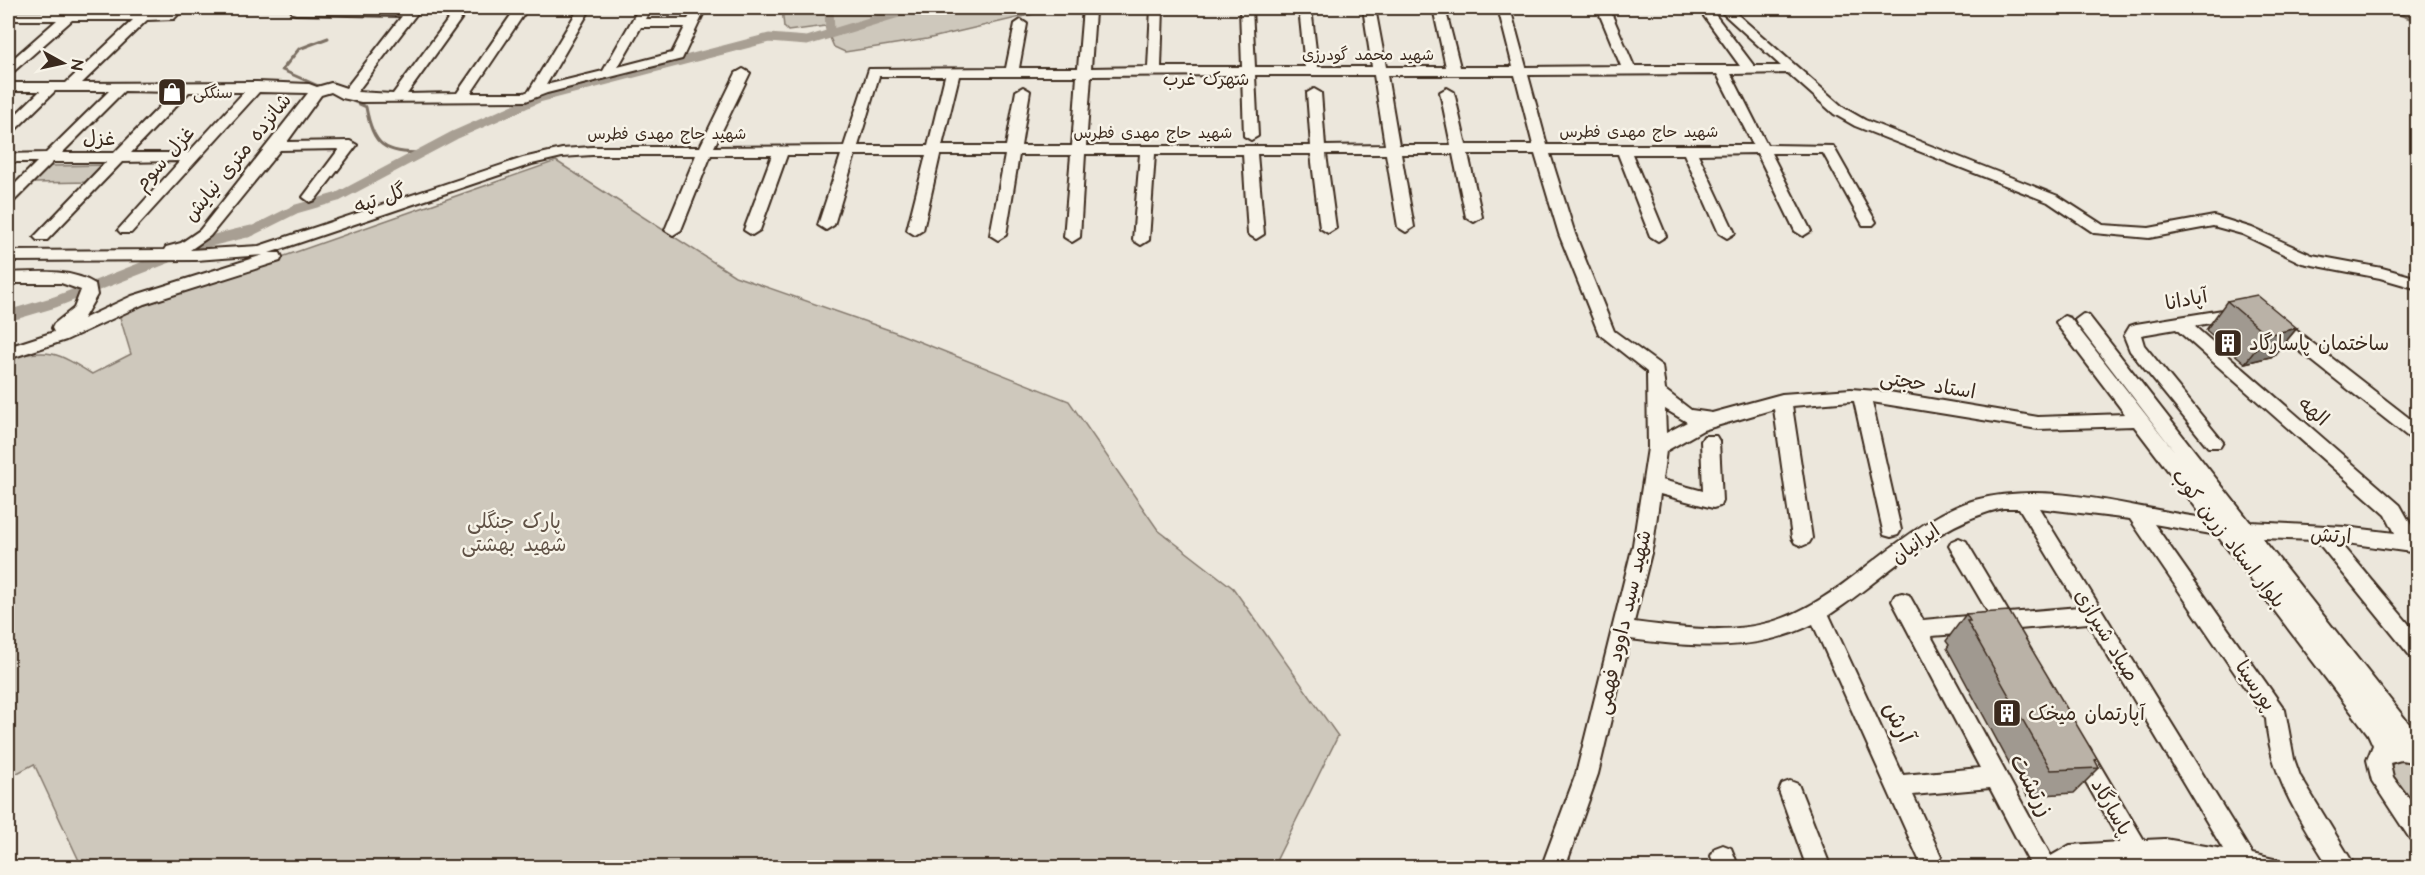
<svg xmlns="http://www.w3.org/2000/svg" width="2425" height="875" font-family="'Architects Daughter','Playpen Sans Arabic',sans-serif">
  <rect width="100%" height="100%" fill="#ece7dc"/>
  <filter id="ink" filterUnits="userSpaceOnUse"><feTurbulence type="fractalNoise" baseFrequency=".0167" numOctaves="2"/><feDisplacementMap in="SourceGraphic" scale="12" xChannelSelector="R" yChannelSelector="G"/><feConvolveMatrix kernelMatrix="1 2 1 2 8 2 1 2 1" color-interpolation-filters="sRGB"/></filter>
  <g filter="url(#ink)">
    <g fill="#cec8bc" stroke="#84796d" stroke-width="1.5">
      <polygon points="782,8 1059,8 927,39 845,52 834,47 825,26 788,31 784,27"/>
      <path d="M556 161 735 276 895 332 1069 401 1158 530 1233 588 1338 736 1273 867H82L34 764 8 778V358C49 348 57 352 92 374L131 354 119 314Z"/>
      <polygon points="107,165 91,182 33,183 50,166"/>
      <polygon points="2398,759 2417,761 2417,814 2391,774 2390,767"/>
    </g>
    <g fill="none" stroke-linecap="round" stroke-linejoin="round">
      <g stroke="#7c7064" stroke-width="3">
        <polyline points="2383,8 2418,21"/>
        <path d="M328 38 299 49 282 70 366 107C373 146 384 153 423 153"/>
      </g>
      <g stroke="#a89f93" stroke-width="9">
        <polyline points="829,8 830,33"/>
        <polyline points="248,233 296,209 338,197 455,135 539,98 769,38 807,41 915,8"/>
      </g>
      <polyline stroke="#a89f93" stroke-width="11" points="8,316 55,302 210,241 251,231"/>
      <g stroke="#3b2a1e" stroke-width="4">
        <g id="minor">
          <path d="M171 8H184L174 19 147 20 82 83 257 82 309 84 317 87 331 83 346 88 402 16 296 14 292 13 291 8H421L357 92 393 94 456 9 460 8 466 12 407 94 457 93 516 8H528L471 93H524L529 91 579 8H591L546 85 603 71 639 8H651L645 19H688L694 8H706L682 59 547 93 526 101 361 102 342 98 331 92 321 95 287 142 350 141 357 145 315 200 310 202 303 197 339 149 280 150 210 236 190 250 259 246 523 158 562 149 592 147H700L736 73 743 69 750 73 714 147 844 146 869 69 1006 68 1015 24 1021 20 1027 24 1019 68H1078L1083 8H1103L1095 12 1091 68 1148 67 1151 8H1163L1161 67H1242L1240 8H1252L1255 67H1305L1299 8H1311L1318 67H1372L1363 8H1375L1386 67H1446L1433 8H1445L1460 67H1513L1498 8H1510L1526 67 1621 66 1597 8H1609L1634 66H1740L1698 8H1710L1754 66H1781L1717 8H1730L1844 108 1865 120 2058 196 2103 225 2149 228 2214 216 2252 228 2312 255 2382 268 2418 278V289L2380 278 2302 263 2242 234 2213 226 2149 238 2094 233 2048 202 1855 126 1834 114 1788 73 1731 74 1767 145 1833 146 1876 222 1873 225H1863L1823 153H1771L1811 231 1803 236 1795 231 1757 153 1698 154 1735 233 1727 238 1719 233 1684 154H1632L1666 236 1658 241 1650 236 1618 154H1550L1575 234 1614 331 1662 366 1665 390 1691 410 1712 413 1782 394 1851 389 1889 392 2038 417 2125 414 2058 326 2056 322 2064 316 2070 318 2175 452 2077 324 2075 320 2083 314 2089 316 2250 522 2345 527 2395 533 2386 515 2176 329 2141 335 2144 345 2223 442 2220 447H2208L2130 351 2124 336 2130 326 2136 324 2241 307 2247 308 2249 312 2247 316 2194 326 2400 505 2418 537V553L2340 542 2418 635V660L2411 657 2316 540 2262 538 2418 735V763L2401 760 2390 763 2393 777 2418 811V842L2410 839 2372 781 2367 760 2373 745 2368 734 2217 535 2154 524 2285 710 2294 759 2300 776 2356 868H2330C2300 821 2270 776 2266 719L2130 519 2039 508 2252 854 2278 860 2282 868H2202L2165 861 2032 868 1990 788 1913 795 1941 856 1937 864 1929 867 1921 864 1813 624C1756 653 1692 647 1630 639L1598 774 1565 868H1541L1576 774 1633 545 1648 448 1647 372 1599 334 1559 234 1535 154H1468L1482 217 1474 222 1466 217 1453 154H1401L1414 227 1406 232 1398 227 1386 154H1326L1336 228 1328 233 1320 228 1311 154H1257L1264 234 1256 239 1248 234 1243 154H1155L1149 240 1141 245 1133 240 1140 154H1085L1080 237 1072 242 1064 237 1071 155H1019L1006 235 998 240 990 235 1005 155H940L923 230 915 235 907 230 926 155H855L834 225 826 230 818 225 841 155H787L760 230 752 235 744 230 772 155H711L681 230 673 235 665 230 696 155H592L562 157 532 164 269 253H280L282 257 280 261 144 304 66 340 8 359V347L54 332 52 328 54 324 74 308 81 290 61 283H8V273C37 272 69 268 95 284L97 295 83 319 132 296 263 255 196 260 8 261V251L164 250 166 247 181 243 200 230 308 93 259 92 131 233H121L118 230 180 161 122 162 47 240H37L34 237 37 234 106 162H53L13 202 8 204V191L37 162H8V154L46 153 109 91H55L13 132 8 133V122L40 91H8V83H66L133 20H72L13 72 8 73V63L57 20H8V12H65L72 9 78 12H167ZM641 27H685L672 53 618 67ZM1717 74 1753 145H1547L1528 75ZM1242 75 1244 136 1251 140 1258 136 1255 75H1374L1385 145 1325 146 1321 93 1314 89 1307 93 1311 146H1086L1091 76ZM1387 75H1515L1533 145H1466L1454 92 1447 88 1440 92 1451 145H1399ZM879 76H945L928 146H858ZM959 76H1077L1072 146H1021L1030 91 1023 87 1016 91 1006 146H942ZM124 91 174 92 114 153H62ZM189 92H244L188 153H131ZM1851 401H1854L1884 535 1891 537 1898 535 1901 530 1872 402 2038 429 2134 426 2204 518C2130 508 2051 480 1975 500 1942 509 1913 532 1885 552 1856 574 1828 598 1795 613 1746 637 1687 629 1634 622L1653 545 1660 494 1713 508 1720 506 1722 501 1719 441 1716 436H1704L1701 441 1703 491 1662 480 1666 451 1703 430 1774 409 1792 538 1795 543 1802 546 1809 543 1812 538 1792 406ZM1665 409 1687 422 1666 433ZM2003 508H2019L2079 607 2009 613 1966 541 1959 538 1952 541 1949 546 1989 614 1923 620 1909 595 1902 593 1895 595 1892 601 1980 768 1903 775 1829 615C1886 578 1934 523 2003 508ZM2088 623 2223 849 2165 839 2144 840 2089 747 2081 744 2073 747 2070 754 2120 842 2070 845 2051 856 1931 636 1998 631 2003 638 2010 641 2017 638 2019 629Z"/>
          <polygon points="2273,315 2279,317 2418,425 2418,441 2412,440 2267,325 2265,321 2267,317"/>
          <polygon points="1790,781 1798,784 1831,868 1807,868 1779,791 1782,784"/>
          <polygon points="1723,845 1731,848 1739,868 1715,868 1711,856 1715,848"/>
        </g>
      </g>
      <use href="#minor" fill="#f7f3e8" fill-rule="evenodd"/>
    </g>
    <g fill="#a09990" stroke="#3b2a1e" stroke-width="1.5">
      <polygon points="2227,301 2297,328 2274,356 2245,363 2206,330"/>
      <polygon points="1966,614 2095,761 2099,768 2074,793 2027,796 1947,648 1949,645 1946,641"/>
    </g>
    <polygon fill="#827d75" stroke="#3b2a1e" stroke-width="1.5" points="2297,328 2274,356 2245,363 2267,335"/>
    <g fill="#bab2a7" stroke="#3b2a1e" stroke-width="1.5">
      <polygon points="2257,295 2297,328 2267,335 2227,301"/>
      <polygon points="2009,611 2097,759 2095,760 2099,768 2051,770 1967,621 1970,621 1966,614"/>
    </g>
  </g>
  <defs>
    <g id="shop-square" transform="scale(1.5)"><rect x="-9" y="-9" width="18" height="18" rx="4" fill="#3b2a1e" stroke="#f7f3e8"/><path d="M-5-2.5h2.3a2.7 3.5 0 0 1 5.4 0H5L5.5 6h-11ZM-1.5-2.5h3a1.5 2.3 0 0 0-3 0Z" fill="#fff"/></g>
    <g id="building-square" transform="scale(1.5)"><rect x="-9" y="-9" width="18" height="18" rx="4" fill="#3b2a1e" stroke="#f7f3e8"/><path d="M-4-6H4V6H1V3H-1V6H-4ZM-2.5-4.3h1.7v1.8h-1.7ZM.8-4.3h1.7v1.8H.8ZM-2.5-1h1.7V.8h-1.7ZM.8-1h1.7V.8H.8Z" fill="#fff"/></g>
  </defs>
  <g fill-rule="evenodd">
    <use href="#shop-square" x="172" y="92"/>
    <use href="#building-square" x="2228" y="343"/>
    <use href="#building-square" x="2007" y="713"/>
  </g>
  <g text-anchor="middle" stroke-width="5" stroke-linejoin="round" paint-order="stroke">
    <g font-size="16" fill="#3b2a1e" stroke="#f7f3e8">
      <text x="1368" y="60">شهید محمد گودرزی</text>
      <text x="1639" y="137">شهید حاج مهدی فطرس</text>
      <text x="1153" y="138">شهید حاج مهدی فطرس</text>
      <text x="667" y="139">شهید حاج مهدی فطرس</text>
    </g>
    <g font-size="16" fill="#3b2a1e" stroke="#f7f3e8" text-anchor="start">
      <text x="193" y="98">سنگکی</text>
    </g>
    <g font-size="18" fill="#3b2a1e" stroke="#f7f3e8">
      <text x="1206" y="85">شهرک غرب</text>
    </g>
    <g font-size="20" fill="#3b2a1e" stroke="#f7f3e8">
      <text x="99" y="145">غزل</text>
      <text transform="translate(237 157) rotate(-51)" y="7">شانزده متری نیایش</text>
      <text transform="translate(164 158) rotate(-48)" y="7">غزل سوم</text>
      <text transform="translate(380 198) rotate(-19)" y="7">گل تپه</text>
      <text transform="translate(2186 299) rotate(-11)" y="7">آپادانا</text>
      <text transform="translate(1928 384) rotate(9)" y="7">استاد حجتی</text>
      <text transform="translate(2314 411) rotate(41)" y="7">الهه</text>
      <text transform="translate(2331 535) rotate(4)" y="7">ارتش</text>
      <text transform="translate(2229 538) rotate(52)" y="7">بلوار استاد زرین کوب</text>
      <text transform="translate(1915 543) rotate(-35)" y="7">ایرانیان</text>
      <text transform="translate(1623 622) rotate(-77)" y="7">شهید سید داوود فهمی</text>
      <text transform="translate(2107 635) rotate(59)" y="7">صیاد شیرازی</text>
      <text transform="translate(2256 685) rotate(56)" y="7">پورسینا</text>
      <text transform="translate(2112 807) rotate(60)" y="7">پاسارگاد</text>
    </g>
    <g font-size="20" fill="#3b2a1e" stroke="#f7f3e8" text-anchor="start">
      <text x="2249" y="350">ساختمان پاسارگاد</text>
      <text x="2028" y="720">آپارتمان میخک</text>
    </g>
    <g font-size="20" fill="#605246" stroke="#f7f3e8">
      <text x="514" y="528">پارک جنگلی<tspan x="514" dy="23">شهید بهشتی</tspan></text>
    </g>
    <g font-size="24" fill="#3b2a1e" stroke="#f7f3e8">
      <text transform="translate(1899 722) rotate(65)" y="8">آرش</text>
      <text transform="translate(2032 785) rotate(62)" y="8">زرتشت</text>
    </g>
  </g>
  <rect width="2425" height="875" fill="none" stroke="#f7f3e8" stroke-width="30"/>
  <rect x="15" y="15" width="2395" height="845" fill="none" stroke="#3b2a1e" stroke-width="2" filter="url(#ink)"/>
  <g transform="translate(63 63) rotate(98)" stroke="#f7f3e8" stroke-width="4.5" paint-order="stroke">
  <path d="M0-4.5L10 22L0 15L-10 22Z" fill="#3b2a1e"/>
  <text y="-9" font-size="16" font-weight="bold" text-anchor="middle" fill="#3b2a1e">N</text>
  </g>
</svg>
